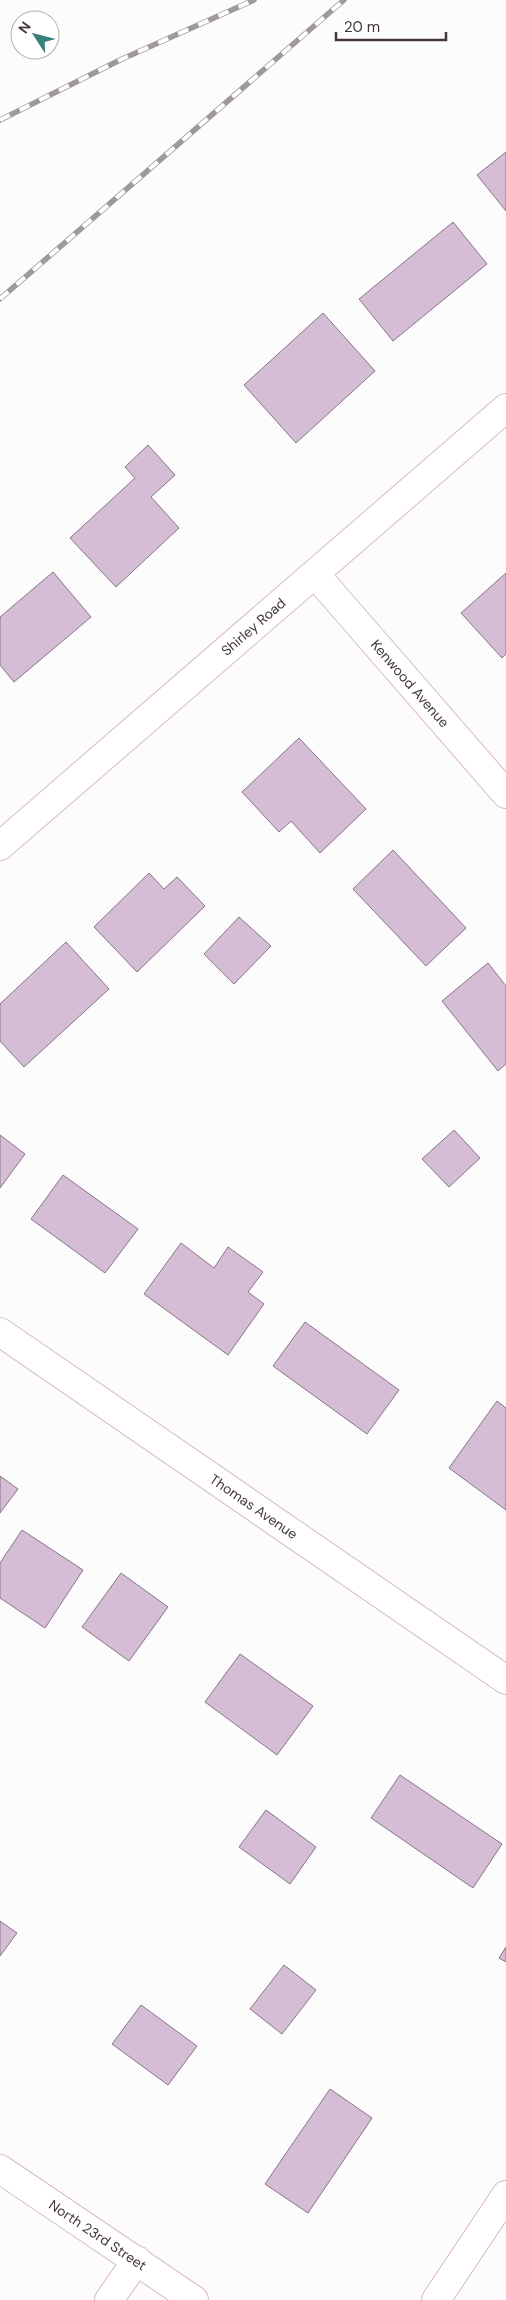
<svg xmlns="http://www.w3.org/2000/svg" width="506" height="2300" font-family="'DM Sans',sans-serif">
  <rect width="100%" height="100%" fill="#fcfcfc"/>
  <g fill="#d5bed5" stroke="#897488">
    <polygon points="506,152 506,211 477,175"/>
    <polygon points="453,222 487,264 393,341 359,299"/>
    <polygon points="323,313 375,371 296,443 244,385"/>
    <polygon points="148,445 175,475 151,497 179,528 116,587 70,538 135,478 125,467"/>
    <polygon points="53,572 91,617 14,682 0,665 0,617"/>
    <polygon points="506,573 506,654 502,658 461,613"/>
    <polygon points="299,738 366,809 320,853 291,821 279,832 242,792"/>
    <polygon points="393,850 466,928 426,966 353,889"/>
    <polygon points="149,873 164,889 177,877 205,906 137,972 94,927"/>
    <polygon points="239,917 271,946 234,984 204,954"/>
    <polygon points="66,942 109,989 24,1067 0,1041 0,1004"/>
    <polygon points="488,963 506,986 506,1064 498,1071 442,1001"/>
    <polygon points="454,1130 480,1158 449,1187 422,1159"/>
    <polygon points="0,1135 25,1154 0,1188"/>
    <polygon points="63,1175 138,1229 105,1273 31,1219"/>
    <polygon points="181,1243 214,1268 228,1247 263,1272 248,1292 264,1304 228,1355 144,1294"/>
    <polygon points="305,1322 399,1390 367,1434 273,1366"/>
    <polygon points="497,1401 506,1408 506,1510 449,1468"/>
    <polygon points="0,1476 18,1489 0,1513"/>
    <polygon points="22,1530 83,1570 45,1628 0,1598 0,1563"/>
    <polygon points="121,1573 168,1607 129,1661 82,1627"/>
    <polygon points="240,1654 313,1706 277,1755 205,1702"/>
    <polygon points="400,1775 502,1844 473,1888 371,1818"/>
    <polygon points="266,1810 316,1847 290,1884 239,1847"/>
    <polygon points="0,1921 17,1933 0,1956"/>
    <polygon points="506,1947 506,1962 499,1958"/>
    <polygon points="284,1965 316,1990 282,2034 250,2009"/>
    <polygon points="141,2005 197,2046 168,2085 112,2044"/>
    <polygon points="330,2089 372,2118 308,2213 265,2184"/>
  </g>
  <g fill="none" stroke-linecap="round" stroke-linejoin="round">
    <g stroke="#dbb9c2" stroke-width="30">
      <g id="minor">
        <path id="s1" d="M315 574 506 794"/>
        <path id="s2" d="M0 846 506 408"/>
        <path id="s3" d="M0 1332 506 1680"/>
        <polyline points="109,2300 137,2260"/>
        <polyline points="436,2300 506,2195"/>
      </g>
    </g>
    <g stroke="#dbb9c2" stroke-width="30">
      <g id="secondary">
        <path id="s4" d="M0 2169 194 2300"/>
      </g>
    </g>
    <use href="#minor" stroke="#fff" stroke-width="28"/>
    <use href="#secondary" stroke="#fff" stroke-width="28"/>
    <g stroke="#a0999b" stroke-width="5.5">
      <g id="rail">
        <polyline points="0,120 120,60 254,0"/>
        <polyline points="0,299 344,0"/>
      </g>
    </g>
    <use href="#rail" stroke="#fff" stroke-width="4" stroke-dasharray="11" stroke-linecap="butt"/>
  </g>
  <g text-anchor="middle" stroke-width="5" stroke-linejoin="round" paint-order="stroke">
    <g font-size="14" fill="#44363a" stroke="#fff">
      <text dy="5" stroke="none"><textPath href="#s2" startOffset="335">Shirley Road</textPath></text>
      <text dy="5" stroke="none"><textPath href="#s1" startOffset="145">Kenwood Avenue</textPath></text>
      <text dy="5" stroke="none"><textPath href="#s3" startOffset="308">Thomas Avenue</textPath></text>
      <text dy="5" stroke="none"><textPath href="#s4" startOffset="118">North 23rd Street</textPath></text>
    </g>
  </g>
  <g transform="translate(35 35) rotate(306)"><circle r="24" fill="#ffffff" stroke="#b4afb0"/>
  <path d="M0-4L9 19L0 12L-9 19Z" fill="#39817c"/>
  <text y="-8" font-size="14" font-weight="bold" text-anchor="middle" fill="#44363a">N</text>
  </g>
  <path d="M336 32v8h110v-8" fill="none" stroke="#44363a" stroke-width="2.5"/>
  <text x="344" y="32" font-size="15" fill="#44363a" stroke="#ffffff" stroke-width="4" paint-order="stroke">20 m</text>
</svg>
